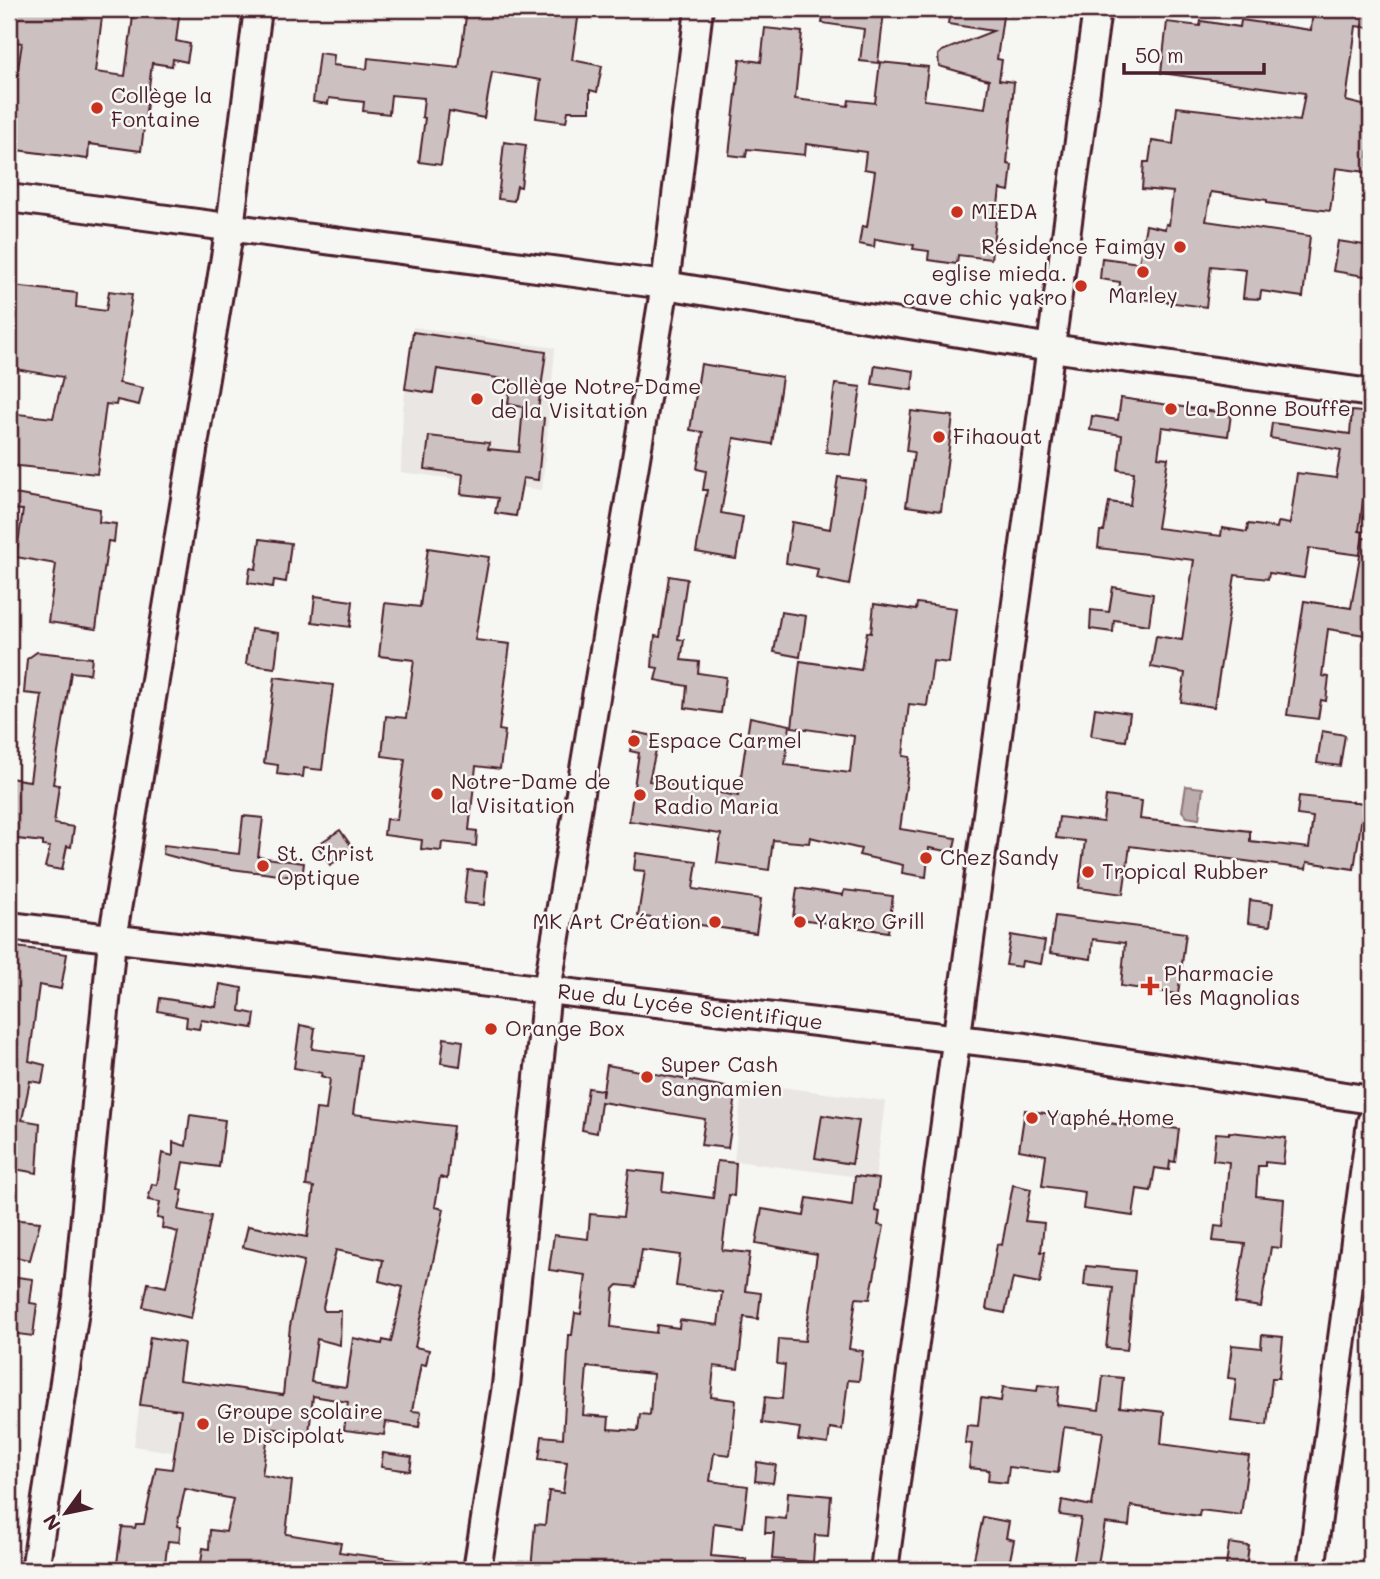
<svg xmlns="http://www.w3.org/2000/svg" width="1380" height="1579" font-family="Mali,sans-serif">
  <rect width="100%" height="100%" fill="#f6f6f2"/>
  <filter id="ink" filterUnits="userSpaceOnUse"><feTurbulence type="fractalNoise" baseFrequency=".0143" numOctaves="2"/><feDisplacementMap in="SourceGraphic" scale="14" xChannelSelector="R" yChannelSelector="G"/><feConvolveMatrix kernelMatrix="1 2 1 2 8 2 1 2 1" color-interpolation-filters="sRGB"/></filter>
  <g filter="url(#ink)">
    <g fill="#e9e6e3">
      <polygon points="413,327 555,348 542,490 401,472 403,410"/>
      <polygon points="743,1082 885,1101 875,1179 734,1161"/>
      <polygon points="144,1374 274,1394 264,1466 134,1446"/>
    </g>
    <polygon fill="#bbadae" stroke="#8e747a" stroke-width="2" points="1186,786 1203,788 1199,819 1187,817 1182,811"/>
    <g fill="#ccc1c0" stroke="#4a1f2b" stroke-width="2" fill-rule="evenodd">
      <polygon points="10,9 103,9 95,72 125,76 134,9 180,9 176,41 190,44 187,62 173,59 172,66 152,63 141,151 89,144 88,159 9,149 9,87 15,88 22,43 9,41"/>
      <polygon points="467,9 579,12 572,60 602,66 597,92 590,90 590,111 568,111 566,122 536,118 541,80 492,72 484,118 449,111 441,165 419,162 425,118 422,117 424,98 391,95 389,114 363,111 364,102 329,98 328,104 313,102 319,53 334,55 333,65 367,69 368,58 459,68"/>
      <polygon points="824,9 878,9 884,12 878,63 860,61 864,29 822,23"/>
      <polygon points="950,9 1004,9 997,59 1002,60 999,80 1014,82 1007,164 1012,165 1009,191 1000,189 991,259 958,255 957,264 928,260 929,251 913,249 914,245 875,239 874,247 859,244 862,226 867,227 875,171 864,169 866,152 806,144 805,155 747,149 746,157 729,155 740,59 761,62 765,28 802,32 795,99 848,106 849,100 875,103 880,62 928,67 924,100 985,108 989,80 939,66 938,55 942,51 993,31 948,24"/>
      <polygon points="1313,9 1371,9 1371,28 1356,26 1346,101 1371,107 1367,172 1336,168 1330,211 1267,203 1267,200 1211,192 1206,221 1310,236 1303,297 1261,291 1260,299 1243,298 1246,270 1211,266 1206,307 1119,296 1120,282 1100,279 1102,258 1139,263 1146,225 1165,229 1166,224 1169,225 1173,192 1142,189 1144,162 1149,162 1152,141 1173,144 1177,107 1300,121 1305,93 1161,73 1167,22 1200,26 1201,21 1240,27 1241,20 1311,30"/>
      <polygon points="504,142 526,145 521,187 517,186 514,201 498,199"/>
      <polygon points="1338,241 1371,246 1371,277 1333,271"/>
      <polygon points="12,286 77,293 76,307 106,311 109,291 132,294 119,383 143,388 139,405 117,400 116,405 106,404 97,474 9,465 9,413 53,418 63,377 9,368"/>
      <polygon points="413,332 546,352 537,417 544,418 538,480 523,478 516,516 495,513 498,498 461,494 463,474 425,469 429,436 489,443 488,449 519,452 523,407 508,404 511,380 437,369 433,393 405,389"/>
      <polygon points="701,364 782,377 772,444 734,438 721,513 743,517 736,559 696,552 707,490 703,490 706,471 697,469 703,432 690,430"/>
      <polygon points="875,365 914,371 912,390 872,384"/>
      <polygon points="835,384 861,387 851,455 826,452"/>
      <polygon points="1121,398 1231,414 1228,436 1162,427 1158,457 1168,458 1157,528 1221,536 1222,528 1247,532 1248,524 1277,528 1278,522 1290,524 1297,473 1336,478 1341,450 1270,438 1272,423 1350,434 1352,411 1371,413 1371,503 1363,501 1359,531 1363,532 1360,555 1309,548 1304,578 1269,573 1268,579 1235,575 1214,707 1181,702 1185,673 1151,667 1156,636 1182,640 1194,560 1098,548 1100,531 1104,531 1109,502 1130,505 1134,472 1118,470 1122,435 1090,430 1092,416 1118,420"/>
      <polygon points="911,411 953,416 941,511 906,506 914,452 906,451"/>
      <polygon points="838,477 866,481 849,585 816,578 818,569 786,563 792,522 830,529"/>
      <polygon points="9,493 100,509 99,522 116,524 114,542 108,541 96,629 48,622 56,564 16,557 23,510 9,509"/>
      <polygon points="1363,538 1371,539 1371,636 1328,629 1322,676 1329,677 1326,701 1321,700 1318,719 1287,715 1304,601 1351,608"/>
      <polygon points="260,539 291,543 286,582 274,580 273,587 248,583 250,568 256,569"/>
      <polygon points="428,548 489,557 475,640 510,644 499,730 505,731 500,769 476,766 469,830 477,831 476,846 442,842 441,851 421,849 422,840 384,835 386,819 397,820 405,759 382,756 386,716 406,718 414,660 379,656 385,603 420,607"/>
      <polygon points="669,576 687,579 678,639 684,640 681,660 699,662 698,673 726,677 721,713 685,708 687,686 655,680 658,668 652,667 653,654 655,636 660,637"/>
      <polygon points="1113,587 1153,594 1149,625 1114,620 1113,632 1090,629 1091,610 1109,612"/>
      <polygon points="315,596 353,601 350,627 312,622"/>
      <polygon points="917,603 956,608 949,663 933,661 927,706 909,704 903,756 910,757 900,829 956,838 953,852 929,848 926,877 902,873 903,865 859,855 861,849 810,837 809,843 773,840 769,870 717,863 721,834 629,821 639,753 630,751 634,732 659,737 649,781 738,796 750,717 790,725 785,765 850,773 854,736 792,727 800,661 861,670 867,632 871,633 874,604 916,610"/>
      <polygon points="781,612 806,616 800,657 774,652"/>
      <polygon points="251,629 279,633 275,668 246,664"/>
      <polygon points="37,652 92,658 90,674 71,672 53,784 59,785 54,824 74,827 71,847 67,846 62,870 45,867 50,847 43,846 43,842 9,838 9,778 30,781 42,695 24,693 27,659"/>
      <polygon points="275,677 333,685 322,770 304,768 303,777 277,774 278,765 264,763"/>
      <polygon points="1095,708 1130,713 1126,741 1091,736"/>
      <polygon points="1322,731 1345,735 1340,766 1317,763"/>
      <polygon points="1106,796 1142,801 1140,819 1250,831 1250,841 1309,848 1313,817 1297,815 1299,796 1364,803 1354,869 1307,862 1306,869 1130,846 1123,894 1079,888 1085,841 1056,838 1059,817 1103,822"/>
      <polygon points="243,816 263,818 258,857 304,863 302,878 208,866 163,854 164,845 239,854"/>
      <polygon points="340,830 354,850 330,865 317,845"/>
      <polygon points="636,853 697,861 693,889 761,899 756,933 638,916 645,871 634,870"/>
      <polygon points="468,870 487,872 484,905 464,903"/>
      <polygon points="797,888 843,895 844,890 893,896 888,932 793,918"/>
      <polygon points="1250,900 1273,903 1270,926 1248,923"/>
      <polygon points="1055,916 1186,933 1178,994 1121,986 1125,943 1093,939 1091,959 1050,953"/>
      <polygon points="1011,935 1045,941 1041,964 1022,961 1021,967 1006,965"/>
      <polygon points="9,946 67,954 61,989 39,985 29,1061 45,1065 42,1083 30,1081 22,1120 40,1123 37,1173 9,1168"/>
      <polygon points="220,984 242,988 240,1011 255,1014 253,1028 201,1020 199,1029 186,1027 187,1017 158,1011 160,998 216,1007"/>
      <path d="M300 1025 315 1028 312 1049 361 1055 353 1114 453 1126 447 1179 440 1177 435 1207 444 1209 415 1347 429 1350 426 1365 421 1364 412 1411 421 1412 419 1427 386 1422 384 1435 344 1430 348 1402 313 1396 309 1433 269 1428 262 1475 292 1481 286 1534 341 1543 339 1552 405 1561 404 1570H200L203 1548 209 1549 210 1530 226 1532 233 1499 185 1489 177 1526 181 1527 179 1542 168 1541 164 1570H116L122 1527 135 1528 136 1524H144L156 1467 172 1469 181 1410 140 1405 150 1337 184 1343 179 1380 283 1395 290 1326 304 1261 243 1247 248 1226 307 1237 314 1187 306 1186 316 1109 326 1110 330 1079 321 1076 322 1073 294 1068ZM336 1250 383 1260 379 1281 403 1287 391 1342 383 1340 382 1344 353 1338 346 1387 311 1382 317 1339 340 1345 341 1311H324L323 1307Z"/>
      <polygon points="444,1038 463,1041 460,1066 441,1063"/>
      <polygon points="607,1065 737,1089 728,1148 701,1145 705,1119 601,1102 597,1133 582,1130 588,1088 602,1090 602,1097"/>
      <polygon points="1025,1110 1135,1127 1136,1118 1161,1122 1160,1127 1179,1129 1175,1162 1170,1161 1169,1170 1155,1168 1151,1191 1137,1189 1133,1216 1083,1209 1085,1192 1042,1186 1046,1155 1019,1150"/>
      <polygon points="190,1115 225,1120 219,1167 183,1162 178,1189 183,1190 179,1210 211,1216 191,1318 143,1307 148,1283 166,1287 178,1232 162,1228 163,1219 157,1218 160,1202 148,1200 152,1184 157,1185 162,1153 173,1156 173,1142 186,1146"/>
      <polygon points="822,1115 859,1121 852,1164 815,1158"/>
      <polygon points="1229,1132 1286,1138 1283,1164 1265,1162 1265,1166 1258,1166 1256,1196 1284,1199 1281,1248 1271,1247 1261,1307 1235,1303 1245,1244 1213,1241 1215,1226 1223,1227 1229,1162 1213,1160 1216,1133 1229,1134"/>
      <path d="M717 1161 736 1163 734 1196 729 1195 722 1250 750 1253 745 1291 761 1293 758 1319 744 1317 738 1369 714 1366 711 1397 736 1400 730 1455 714 1453 710 1481 748 1486 743 1527 714 1523 711 1556 746 1559 745 1570H531L535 1524 545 1525 549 1491 563 1493 567 1462 539 1459 542 1436 563 1438 569 1335H572L575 1313 581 1314 586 1275 549 1270 554 1235 588 1239 590 1214 623 1217 629 1170 664 1174 662 1191 713 1198ZM642 1250 680 1255 676 1286 722 1292 718 1325 680 1320 679 1328 657 1325 656 1333 611 1327 614 1289 618 1285 636 1287ZM587 1367 653 1374 650 1415 640 1414 638 1431 608 1429 609 1417 583 1415Z"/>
      <polygon points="855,1176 879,1179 875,1211 880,1212 878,1225 884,1226 870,1299 856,1298 849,1349 863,1351 859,1381 848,1380 842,1430 830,1428 828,1444 798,1440 800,1428 762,1423 765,1397 782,1399 785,1365 777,1364 779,1339 805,1341 817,1254 756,1243 762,1209 804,1216 807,1198 852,1205"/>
      <polygon points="1013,1185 1031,1189 1025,1221 1044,1223 1041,1252 1045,1252 1040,1283 1013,1278 1005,1313 986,1309 997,1244 1002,1245"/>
      <polygon points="9,1219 40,1222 30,1260 9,1256"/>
      <polygon points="1086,1266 1135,1271 1127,1350 1106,1348 1113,1288 1084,1285"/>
      <polygon points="17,1277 33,1279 30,1303 37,1304 33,1336 9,1333"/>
      <polygon points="1262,1335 1283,1337 1279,1378 1272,1378 1267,1425 1231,1421 1236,1379 1228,1378 1232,1345 1261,1348"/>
      <polygon points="1103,1376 1123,1378 1120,1407 1164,1412 1161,1444 1249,1456 1241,1515 1200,1510 1199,1516 1131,1506 1129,1526 1105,1523 1097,1570 1072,1570 1081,1518 1060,1515 1062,1500 1092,1506 1103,1432 1064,1427 1058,1473 1009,1467 1007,1483 988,1481 989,1470 969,1468 972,1444 965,1443 967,1425 978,1426 981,1398 1001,1401 1003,1387 1037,1391 1038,1385 1059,1387 1057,1405 1099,1410"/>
      <polygon points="383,1453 412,1457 410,1471 381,1467"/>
      <polygon points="757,1462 776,1465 773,1483 755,1481"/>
      <polygon points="788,1492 831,1496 828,1536 815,1535 813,1562 772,1559 774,1533 765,1533 766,1517 786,1519"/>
      <polygon points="983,1517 1009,1522 1006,1538 1014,1540 1009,1565 998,1563 997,1570 975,1570 976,1563 973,1563"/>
      <polygon points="1229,1543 1249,1546 1246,1569 1226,1566"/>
    </g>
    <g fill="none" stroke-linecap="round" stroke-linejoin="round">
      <g stroke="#4a1f2b" stroke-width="32">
        <g id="minor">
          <polyline points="9,198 665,285 1051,348 1371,393"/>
          <path id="s1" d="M9 926 1026 1047 1371 1100"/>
          <polyline points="35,1570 77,1298 112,940 230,227 258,9"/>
          <polyline points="477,1570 506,1386 547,990 665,285 699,9"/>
          <polyline points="884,1570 1097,9"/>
          <polyline points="1311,1570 1371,1122"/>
        </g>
      </g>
      <use href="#minor" stroke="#f6f6f2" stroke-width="26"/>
    </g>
  </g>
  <g fill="#c8321e" stroke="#f6f6f2" stroke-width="2.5">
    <circle cx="97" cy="108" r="7"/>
    <circle cx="957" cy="212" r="7"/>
    <circle cx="1180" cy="247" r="7"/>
    <circle cx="1143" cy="272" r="7"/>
    <circle cx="1081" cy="286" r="7"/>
    <circle cx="477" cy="399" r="7"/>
    <circle cx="1171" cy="409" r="7"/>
    <circle cx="939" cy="437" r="7"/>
    <circle cx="634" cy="741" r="7"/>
    <circle cx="437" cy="794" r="7"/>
    <circle cx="640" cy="795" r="7"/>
    <circle cx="926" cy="858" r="7"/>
    <circle cx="263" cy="866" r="7"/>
    <circle cx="1088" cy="872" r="7"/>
    <circle cx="715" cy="922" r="7"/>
    <circle cx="800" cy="922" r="7"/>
    <path d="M1146.5 975.5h7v7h7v7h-7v7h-7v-7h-7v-7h7z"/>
    <circle cx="491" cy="1029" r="7"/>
    <circle cx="647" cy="1077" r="7"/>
    <circle cx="1032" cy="1118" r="7"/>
    <circle cx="203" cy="1424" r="7"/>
  </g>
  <g text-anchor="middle" stroke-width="5" stroke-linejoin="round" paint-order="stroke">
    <g font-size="21" fill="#4a1f2b" stroke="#f6f6f2" text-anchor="start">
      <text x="111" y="103">Collège la<tspan x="111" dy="24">Fontaine</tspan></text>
      <text x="971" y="219">MIEDA</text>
      <text x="1166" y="254" text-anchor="end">Résidence Faimgy</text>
      <text x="1067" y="281" text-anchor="end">eglise mieda.<tspan x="1067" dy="24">cave chic yakro</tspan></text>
      <text x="1143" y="303" text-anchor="middle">Marley</text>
      <text x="491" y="394">Collège Notre-Dame<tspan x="491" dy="24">de la Visitation</tspan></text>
      <text x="1185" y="416">La Bonne Bouffe</text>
      <text x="953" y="444">Fihaouat</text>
      <text x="648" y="748">Espace Carmel</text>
      <text x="451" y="789">Notre-Dame de<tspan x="451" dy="24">la Visitation</tspan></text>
      <text x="654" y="790">Boutique<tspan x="654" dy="24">Radio Maria</tspan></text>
      <text x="277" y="861">St. Christ<tspan x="277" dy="24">Optique</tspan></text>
      <text x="940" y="865">Chez Sandy</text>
      <text x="1102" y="879">Tropical Rubber</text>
      <text x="701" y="929" text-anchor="end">MK Art Création</text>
      <text x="814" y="929">Yakro Grill</text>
      <text x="1164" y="981">Pharmacie<tspan x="1164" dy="24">les Magnolias</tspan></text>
      <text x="505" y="1036">Orange Box</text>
      <text x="661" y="1072">Super Cash<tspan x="661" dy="24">Sangnamien</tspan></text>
      <text x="1046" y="1125">Yaphé Home</text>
      <text x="217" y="1419">Groupe scolaire<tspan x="217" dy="24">le Discipolat</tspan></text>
    </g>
    <g font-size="21" fill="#4a1f2b" stroke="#f6f6f2">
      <text dy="7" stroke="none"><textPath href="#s1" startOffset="686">Rue du Lycée Scientifique</textPath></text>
    </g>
  </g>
  <rect width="1380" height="1579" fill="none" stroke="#f6f6f2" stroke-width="35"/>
  <rect x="18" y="18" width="1345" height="1544" fill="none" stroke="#4a1f2b" stroke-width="2.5" filter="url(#ink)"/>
  <g transform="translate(66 1513) rotate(237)" stroke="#f6f6f2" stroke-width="5" paint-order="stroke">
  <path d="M0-5L12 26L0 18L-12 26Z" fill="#4a1f2b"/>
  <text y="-10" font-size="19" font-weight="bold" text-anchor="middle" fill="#4a1f2b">N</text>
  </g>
  <path d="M1124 63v10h140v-10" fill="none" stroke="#4a1f2b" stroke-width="3.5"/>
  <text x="1135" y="63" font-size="21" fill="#4a1f2b" stroke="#f6f6f2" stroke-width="5" paint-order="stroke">50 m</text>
</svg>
